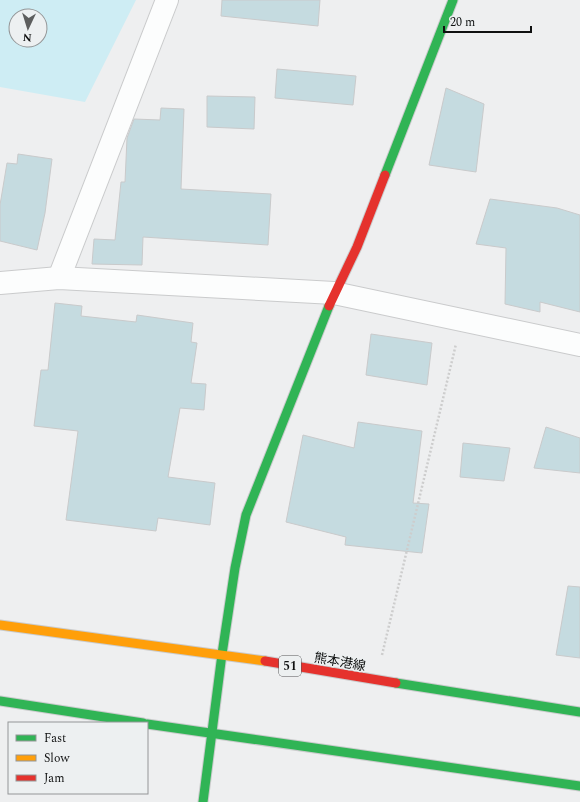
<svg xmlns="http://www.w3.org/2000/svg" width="580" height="802" font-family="Spectral,'Noto Sans JP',serif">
  <rect width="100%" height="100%" fill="#eeeff0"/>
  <path fill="#ceedf4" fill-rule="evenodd" d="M0 0H136L85 102 0 87ZM16 16H40V40H16Z"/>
  <g fill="#c5dbe0" stroke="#c9cacb">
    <polygon points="222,0 320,0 318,26 221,16"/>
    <polygon points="277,69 356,76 353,105 275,98"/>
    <polygon points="446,88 484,104 476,172 429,165"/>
    <polygon points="207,96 255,97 254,129 207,127"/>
    <polygon points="161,108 184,109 181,189 271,194 268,245 143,237 142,265 92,264 94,239 115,240 121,182 125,182 127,138 134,119 160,120"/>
    <polygon points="18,154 52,159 45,213 37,250 0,241 0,205 7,163 17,164"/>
    <polygon points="490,199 557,208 580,215 580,312 540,302 540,312 505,304 506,248 476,244"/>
    <polygon points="55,303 82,306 81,316 136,322 137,315 193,323 191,342 197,343 191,383 206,384 204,410 180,408 168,477 215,483 210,525 158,518 156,531 66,520 78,431 34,426 41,370 48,370"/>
    <polygon points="371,334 432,343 427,385 366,375"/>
    <polygon points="358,422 422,431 413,503 429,504 422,553 345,545 346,537 286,522 303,435 354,448"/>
    <polygon points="546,427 580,438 580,473 534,468"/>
    <polygon points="463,443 510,448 504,481 460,477"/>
    <polygon points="568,586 580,587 580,658 556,655"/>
  </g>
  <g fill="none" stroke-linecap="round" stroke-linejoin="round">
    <g stroke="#cacbcc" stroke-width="24">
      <g id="street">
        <polyline points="59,278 167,0"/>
        <polyline points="0,283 59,278 334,293 580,345"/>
      </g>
    </g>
    <g stroke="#cacbcc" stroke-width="11">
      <g id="fast">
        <polyline points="385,175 453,0"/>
        <polyline points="396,683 580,712"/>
        <polyline points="0,701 143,723"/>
        <polyline points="147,724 580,786"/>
        <polyline points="203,802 222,654 235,568 246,515 329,306"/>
      </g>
    </g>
    <g stroke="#cacbcc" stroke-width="11">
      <polyline id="slow" points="0,625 265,661"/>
    </g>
    <g stroke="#cacbcc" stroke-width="11">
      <g id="jam">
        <polyline points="329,306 357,247 385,175"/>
        <polyline points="265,661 396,683"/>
      </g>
    </g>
    <polyline stroke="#cdcdcd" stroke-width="2.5" stroke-dasharray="2 2" stroke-linecap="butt" points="382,655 456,344"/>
    <use href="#street" stroke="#fcfdfd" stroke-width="22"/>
    <use href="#fast" stroke="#30b455" stroke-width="9"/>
    <use href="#slow" stroke="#ff9f0a" stroke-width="9"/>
    <use href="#jam" stroke="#e5322d" stroke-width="9"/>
  </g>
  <g text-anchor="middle" stroke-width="3" stroke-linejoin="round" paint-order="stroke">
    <rect fill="#edf0f1" stroke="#525354" stroke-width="1" x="279" y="656" width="22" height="20" rx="3"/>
    <g font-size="12" font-weight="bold" fill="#0f1010">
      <text x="290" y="670">51</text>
    </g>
    <g font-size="13" fill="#0f1010" stroke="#edf0f1">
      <text transform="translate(340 661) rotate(10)" y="5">熊本港線</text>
    </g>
  </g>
  <rect x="8" y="722" width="140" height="72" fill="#edf0f1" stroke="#949697"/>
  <rect x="16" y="735" width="20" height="6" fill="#30b455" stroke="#949697"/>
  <text x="44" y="742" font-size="12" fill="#0f1010">Fast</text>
  <rect x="16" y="755" width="20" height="6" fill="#ff9f0a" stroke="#949697"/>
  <text x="44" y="762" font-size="12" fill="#0f1010">Slow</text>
  <rect x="16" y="775" width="20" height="6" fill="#e5322d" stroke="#949697"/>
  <text x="44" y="782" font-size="12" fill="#0f1010">Jam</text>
  <g transform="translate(28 28) rotate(184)"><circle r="19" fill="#edf0f1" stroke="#949697"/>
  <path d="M0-3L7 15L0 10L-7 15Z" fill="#5d5e5e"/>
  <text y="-6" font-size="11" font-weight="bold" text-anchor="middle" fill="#0f1010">N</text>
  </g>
  <path d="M444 26v6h87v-6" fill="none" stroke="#0f1010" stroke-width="2"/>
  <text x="450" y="26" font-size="12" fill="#0f1010" stroke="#edf0f1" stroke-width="3" paint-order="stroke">20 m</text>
</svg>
